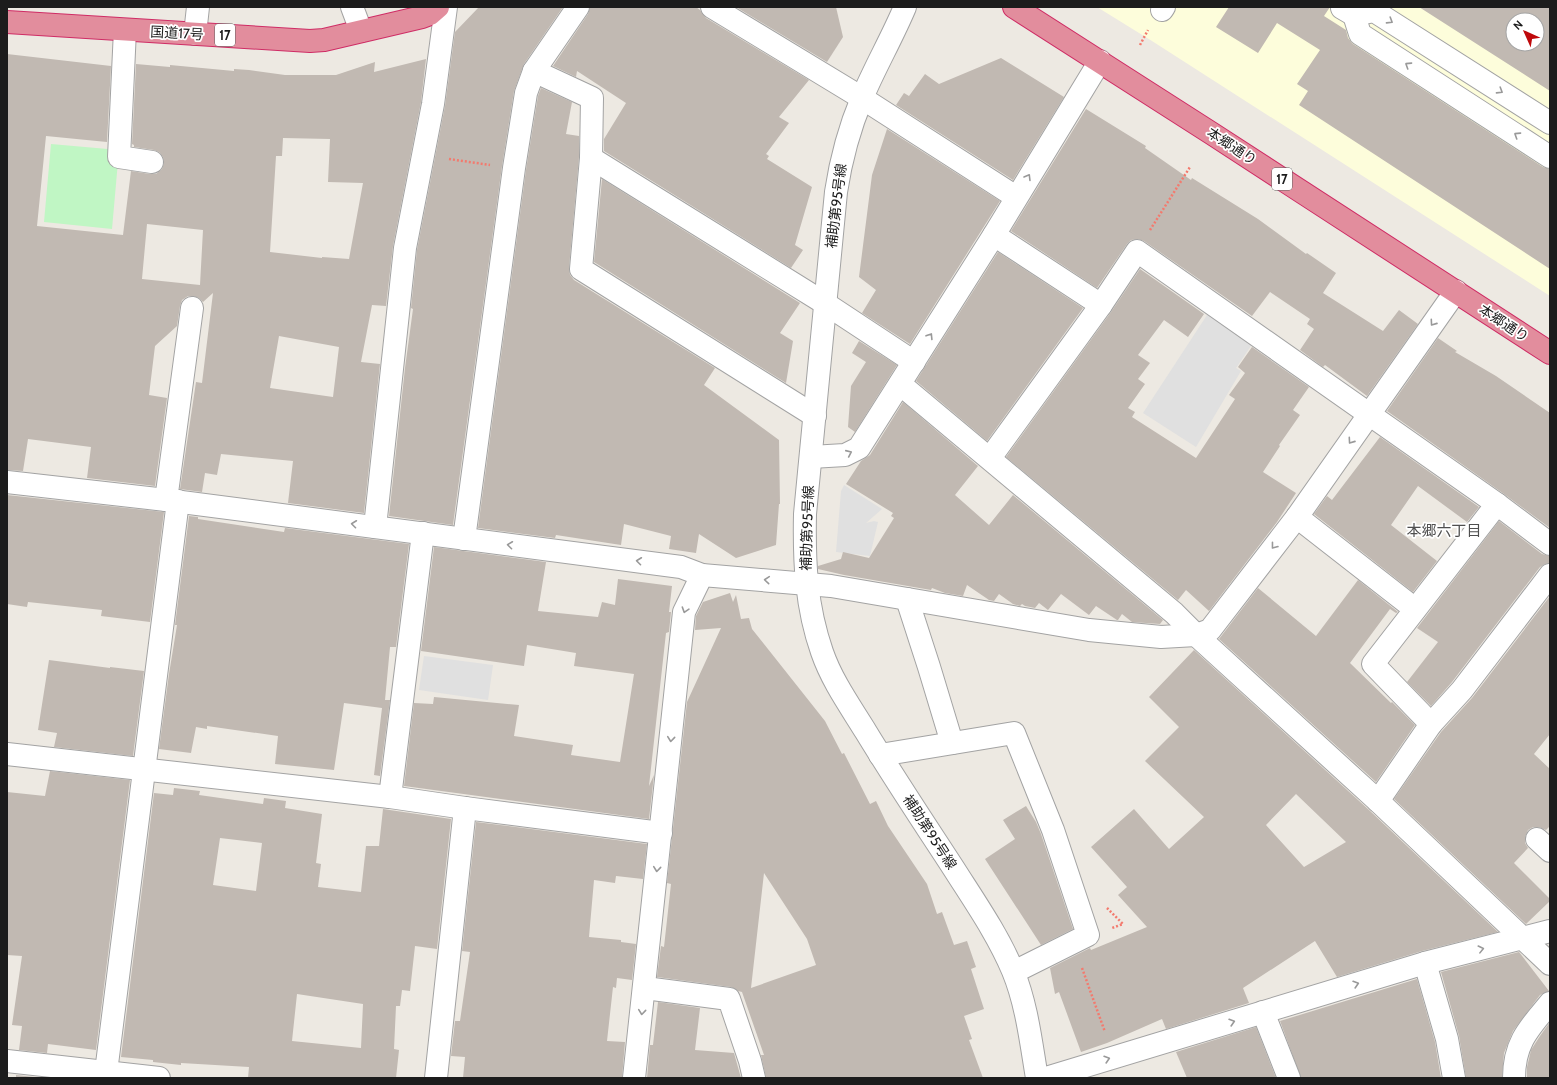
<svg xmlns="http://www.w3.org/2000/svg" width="1557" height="1085" font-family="Cabin,'Noto Sans JP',sans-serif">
  <rect width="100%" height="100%" fill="#ede9e2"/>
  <path fill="#fdfddb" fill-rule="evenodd" d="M1097 7H1550V296L1152 41ZM1513 20H1537V44H1513Z"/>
  <polygon fill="#c0f6c4" points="51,144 119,150 112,229 44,222"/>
  <g fill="#e0e0e0">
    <polygon points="1209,312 1253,343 1236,368 1241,371 1196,447 1143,413"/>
    <polygon points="844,485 882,509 866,523 874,521 878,522 870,556 836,552 841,491"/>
    <polygon points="424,656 493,665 488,700 419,690"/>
  </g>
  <g fill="#c1b9b2" fill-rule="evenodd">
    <polygon points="479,7 563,7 524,64 514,91 502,166 453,525 389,516 405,368 413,309 411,308 417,250 445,106 455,32"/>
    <polygon points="590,7 696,7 700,10 706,18 809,80 779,117 789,123 766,154 769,156 767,159 812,187 795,245 803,250 791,268 604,151 604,139 626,103 577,71 576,77 553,66 588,14"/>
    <polygon points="736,7 836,7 843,37 827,62"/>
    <polygon points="1229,7 1330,7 1324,16 1346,30 1348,38 1353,44 1543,167 1550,169 1550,269 1299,105 1308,91 1297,84 1320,50 1277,23 1258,53 1216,27"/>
    <path d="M1419 7H1550V91ZM1513 20H1537V44H1513Z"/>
    <path d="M7 54 111 66 107 142 46 136 37 226 123 235 131 171 150 174H156L162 169 164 163 163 157 159 152 154 150 134 147V145L132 144 136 64 170 67V65L234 71V69L249 70 285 75H336L375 62 374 72 426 59 421 102 393 246 386 306 372 305 361 362 380 364 364 513 288 503 293 461 221 454 217 475 205 473 202 492 180 489 196 382 202 383 213 293 203 302 199 298 193 296H188L182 300 180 306 177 326 155 346 149 395 167 398 155 486 87 478 91 447 28 439 23 471 7 470ZM283 138 330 139 328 182 363 183 349 259 322 257V258L270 252 276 156H282ZM147 224 203 230 200 285 142 279ZM279 336 339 347 333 397 270 388Z"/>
    <polygon points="1001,58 1064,97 1013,180 896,105 904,93 909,96 925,74 939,84"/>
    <polygon points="541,88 572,102 566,134 579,136 579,157 569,268 570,275 574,280 715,368 704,385 779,440 780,504 779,504 776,545 736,558 699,534 696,553 669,549 671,536 624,524 621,545 556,535 555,538 478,528 526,170 538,96"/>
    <polygon points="1086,109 1146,146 1145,148 1191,180 1192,178 1258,219 1306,254 1307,253 1336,273 1323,293 1383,331 1399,310 1418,324 1367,396 1325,365 1323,367 1300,350 1314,329 1307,324 1310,319 1270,292 1252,316 1144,241 1138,239 1131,240 1127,244 1097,288 1011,231"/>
    <polygon points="887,129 1000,201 910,344 862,313 876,290 859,277 872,175"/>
    <polygon points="602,179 800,303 780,333 793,341 786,383 594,262"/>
    <polygon points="998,252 1083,308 987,441 916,381"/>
    <polygon points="1140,269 1204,314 1188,337 1164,320 1138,355 1150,363 1138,379 1145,384 1128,408 1135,412 1132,417 1196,458 1235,399 1229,395 1245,373 1238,367 1252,347 1309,387 1293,410 1300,415 1279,445 1280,446 1263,472 1296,493 1277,522 1209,611 1186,590 1178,600 1006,457 1111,312"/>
    <polygon points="1438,338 1457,351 1455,352 1496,376 1550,413 1550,528 1504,494 1387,411"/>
    <polygon points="859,341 897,365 855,432 848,427 851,386 866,362 852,353"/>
    <polygon points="903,402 978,466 955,495 989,525 1013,495 1163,620 1160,624 1132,622 1122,614 1118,620 1117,620 1096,606 1089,615 1061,594 1048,610 1039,603 1035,608 1025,606 1022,604 1020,606 1013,604 999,594 994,601 989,600 967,585 963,596 945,593 932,588 931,590 844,575 818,569 818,566 841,559 843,552 869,558 894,518 891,516 893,513 846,484 861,461 870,455"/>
    <polygon points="1380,437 1479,507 1467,522 1418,486 1391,525 1437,561 1413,592 1314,514 1327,496 1332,500"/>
    <polygon points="7,495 164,512 150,622 101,616 102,610 28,602 27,607 7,604"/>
    <polygon points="189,516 198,517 198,519 284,532 285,528 409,544 396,647 390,647 385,700 390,700 380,776 374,775 382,708 344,703 334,770 275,764 278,736 207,726 207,729 196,727 191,753 159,749 169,674 177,625 175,625"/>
    <polygon points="1499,521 1542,554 1550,556 1550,563 1545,564 1540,567 1452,682 1431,706 1407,682 1438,642 1417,628"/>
    <polygon points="434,547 546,562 538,611 598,617 602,602 615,605 618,579 672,586 669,612 671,612 669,632 666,633 649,786 654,775 649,819 404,786 414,703 433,704 434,697 519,705 514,736 573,745 571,755 620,762 634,674 574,666 576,653 527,645 524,666 421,651"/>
    <polygon points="1358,580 1398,612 1396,613 1390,609 1350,663 1391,703 1392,702 1415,725 1376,782 1219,639 1258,588 1316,636"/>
    <path d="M730 593 733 602 736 595 741 619 749 618 752 629 825 721 842 754 844 753 870 804 876 801 888 826 927 884 937 914 942 912 954 945 967 941 976 967 971 969 984 1009 964 1016 972 1039 969 1040 983 1078H766L761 1055H764L742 992 738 991 731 987 657 977 661 946 664 947 671 884 667 883 687 702 721 628 695 630 696 616 703 602ZM764 873 807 939 816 965 751 988Z"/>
    <polygon points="1550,596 1550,734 1534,754 1550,769 1550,826 1546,830 1539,827 1533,827 1528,830 1525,837 1525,843 1528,848 1514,863 1550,899 1550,901 1526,924 1394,799 1441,732 1472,698"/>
    <path d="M1194 650 1369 810 1498 932 1422 951 1337 977 1315 941 1243 988 1249 1003 1166 1029 1162 1019 1107 1043 1081 1052 1059 992 1055 994 1050 968 1090 948 1091 950 1147 927 1118 895 1127 887 1091 847 1134 809 1169 849 1204 817 1145 761 1179 727 1149 697ZM1296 794 1346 842 1304 867 1266 825Z"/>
    <polygon points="49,660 110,668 110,667 144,671 133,756 54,747 57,733 38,730"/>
    <polygon points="50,771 130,780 96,1050 48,1044 47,1053 19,1050 22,1026 12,1025 22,956 7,955 7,792 45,796"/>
    <path d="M174 788 200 791 199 795 263 804 264 798 286 801 285 808 322 814 316 863 321 864 318 887 361 892 366 846H379L383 809 451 819 437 949 415 946 410 991 402 990 400 1006H396L394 1049 399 1050 396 1078H248L249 1067 181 1063V1065L153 1062V1060L121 1057 154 793 173 795ZM220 838 262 843 256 891 213 885ZM297 994 363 1004 361 1048 292 1041Z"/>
    <polygon points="1026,806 1036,822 1041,834 1073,929 1041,945 985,859 1015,839 1003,820"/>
    <polygon points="476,822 647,844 643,879 616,876 615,883 594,880 589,937 621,940 621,942 636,944 632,980 617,978 616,988 613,987 607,1041 625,1042 622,1078 463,1078 465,1057 451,1056 455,1021 460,1021 470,952 462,951"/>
    <polygon points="1519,952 1549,991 1540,995 1513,1031 1504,1053 1502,1078 1466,1078 1459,1036 1441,972"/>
    <polygon points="1417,979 1435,1042 1441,1078 1301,1078 1280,1021"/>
    <polygon points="658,1002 700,1008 695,1050 734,1053 741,1078 647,1078 650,1045 653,1045"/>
    <polygon points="1550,1022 1550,1078 1527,1077 1527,1067 1531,1050 1540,1036"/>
    <polygon points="1256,1027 1276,1078 1187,1078 1176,1052"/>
    <polygon points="16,1075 44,1078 16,1078"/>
  </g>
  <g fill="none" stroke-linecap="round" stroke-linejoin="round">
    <g stroke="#a3a3a3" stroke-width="24">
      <g id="minor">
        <polyline points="352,7 361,31"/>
        <polyline points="712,7 862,98 1016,197"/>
        <path d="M905 7C892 38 875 67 862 98 849 129 841 159 836 192L805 514C804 562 806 606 822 652 832 681 850 706 866 732 894 778 924 823 954 869 975 902 998 935 1013 971 1027 1005 1031 1043 1037 1078"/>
        <polyline points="1342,8 1354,15 1374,11 1550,123"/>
        <polyline points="1162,10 1164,7"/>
        <polyline points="1354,15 1360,34 1550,157"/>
        <polyline points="125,30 119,157 152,162"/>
        <polyline points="195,34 198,7"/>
        <polyline points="534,71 592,98 591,158 581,269 815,416"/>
        <polyline points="591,158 826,304 914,362"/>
        <polyline points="994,235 1101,305"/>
        <polyline points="900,384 1174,613 1196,635 1378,801 1550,964"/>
        <polyline points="811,457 845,455 859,448 994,235 1100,61"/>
        <polyline points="990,458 1101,305 1137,251 1497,504 1550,544"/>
        <polyline points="7,482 166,500 681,567 702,575 831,586 1089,630 1161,637 1196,635 1210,630 1297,517 1456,291"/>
        <polyline points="166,500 192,308"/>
        <polyline points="1297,517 1415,609"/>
        <polyline points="375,527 405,248 433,104 446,7"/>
        <polyline points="464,539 514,168 526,93 534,71 578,7"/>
        <polyline points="907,599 929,667 952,743"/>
        <polyline points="1431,724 1373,664 1497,504"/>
        <polyline points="7,754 390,797 465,808 661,833"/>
        <polyline points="880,755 1014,733 1053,830 1088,935 1014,972"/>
        <polyline points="390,797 423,533"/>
        <polyline points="1378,801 1431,724 1462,690 1550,575"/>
        <polyline points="1537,839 1550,851"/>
        <polyline points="1425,963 1447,1039 1454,1078"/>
        <polyline points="645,988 729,999 750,1061 754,1078"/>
        <polyline points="1263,1012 1289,1078"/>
        <polyline points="7,1061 159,1078"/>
        <polyline points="106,1072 178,501"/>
        <polyline points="436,1078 465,808"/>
        <polyline points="634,1078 684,612 702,575"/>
        <polyline points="1046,1078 1425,963 1550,931"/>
        <path d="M1514 1078C1514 1043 1529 1028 1550 1003"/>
      </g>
    </g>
    <g stroke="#cf2c65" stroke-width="24">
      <g id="highway">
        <polyline points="1014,7 1211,133 1550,353"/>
        <polyline points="7,22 310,41 324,40 422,17 430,14 438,7"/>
      </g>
    </g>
    <g stroke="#f37a6e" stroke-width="2.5" stroke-dasharray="2 2" stroke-linecap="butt">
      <polyline points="1140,45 1148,30"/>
      <polyline points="449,159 490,165"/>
      <polyline points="1150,230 1190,167"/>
      <polyline points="1107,908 1123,924 1112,928"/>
      <polyline points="1082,968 1105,1032"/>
    </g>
    <use href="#minor" stroke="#fff" stroke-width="22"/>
    <use href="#highway" stroke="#e28d9d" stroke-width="22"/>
  </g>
  <defs><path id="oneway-chevron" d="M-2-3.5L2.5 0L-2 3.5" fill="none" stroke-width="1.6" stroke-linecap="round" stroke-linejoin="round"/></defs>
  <g stroke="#999">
    <use href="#oneway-chevron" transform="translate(1390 21) rotate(32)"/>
    <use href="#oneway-chevron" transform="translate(1408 65) rotate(-147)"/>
    <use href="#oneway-chevron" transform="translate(1500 91) rotate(32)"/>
    <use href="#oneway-chevron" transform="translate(1517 135) rotate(-147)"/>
    <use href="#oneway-chevron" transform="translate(1028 177) rotate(-59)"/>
    <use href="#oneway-chevron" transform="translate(1433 323) rotate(125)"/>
    <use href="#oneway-chevron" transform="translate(930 336) rotate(-58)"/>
    <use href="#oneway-chevron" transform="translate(1351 441) rotate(125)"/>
    <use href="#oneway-chevron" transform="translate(849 453) rotate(-24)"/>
    <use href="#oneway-chevron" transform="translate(354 524) rotate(-173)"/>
    <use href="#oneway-chevron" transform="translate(510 545) rotate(-173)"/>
    <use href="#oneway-chevron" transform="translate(1274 546) rotate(128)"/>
    <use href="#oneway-chevron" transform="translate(639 561) rotate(-173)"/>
    <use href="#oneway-chevron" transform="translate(767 580) rotate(-175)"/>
    <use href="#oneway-chevron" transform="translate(685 610) rotate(108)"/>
    <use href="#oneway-chevron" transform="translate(671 739) rotate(96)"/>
    <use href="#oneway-chevron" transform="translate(657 869) rotate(96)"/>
    <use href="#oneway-chevron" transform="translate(1481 949) rotate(-14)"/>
    <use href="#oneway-chevron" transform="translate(1356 984) rotate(-17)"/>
    <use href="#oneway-chevron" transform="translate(642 1012) rotate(96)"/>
    <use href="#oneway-chevron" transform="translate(1232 1022) rotate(-17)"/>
    <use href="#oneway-chevron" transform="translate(1107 1059) rotate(-17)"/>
  </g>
  <g text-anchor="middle" stroke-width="3.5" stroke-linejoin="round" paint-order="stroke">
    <g fill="#fff" stroke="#606060" stroke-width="1">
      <rect x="215" y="24" width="20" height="22" rx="3"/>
      <rect x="1272" y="168" width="20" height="22" rx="3"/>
    </g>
    <g font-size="13" font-weight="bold" fill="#1c1c1c">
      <text x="225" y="40">17</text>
      <text x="1282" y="184">17</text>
    </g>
    <g font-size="14" fill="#1c1c1c" stroke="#fff">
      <text transform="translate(177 33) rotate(3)" y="5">国道17号</text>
      <text transform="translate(1232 146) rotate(33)" y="5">本郷通り</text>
      <text transform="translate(836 206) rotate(-83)" y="5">補助第95号線</text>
      <text transform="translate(1504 323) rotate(33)" y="5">本郷通り</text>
      <text transform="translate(807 528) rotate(-88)" y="5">補助第95号線</text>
      <text transform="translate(930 832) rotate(57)" y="5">補助第95号線</text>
    </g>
    <g font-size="15" fill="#4f4f4f" stroke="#fff">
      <text x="1444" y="536">本郷六丁目</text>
    </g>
  </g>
  <rect width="1557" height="1085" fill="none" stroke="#1c1c1c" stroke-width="16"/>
  <g transform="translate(1525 32) rotate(315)"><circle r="19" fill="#ffffff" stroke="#a4a4a4"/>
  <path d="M0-3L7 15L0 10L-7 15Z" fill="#bf090b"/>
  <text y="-6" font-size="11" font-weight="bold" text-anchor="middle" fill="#1c1c1c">N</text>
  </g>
</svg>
